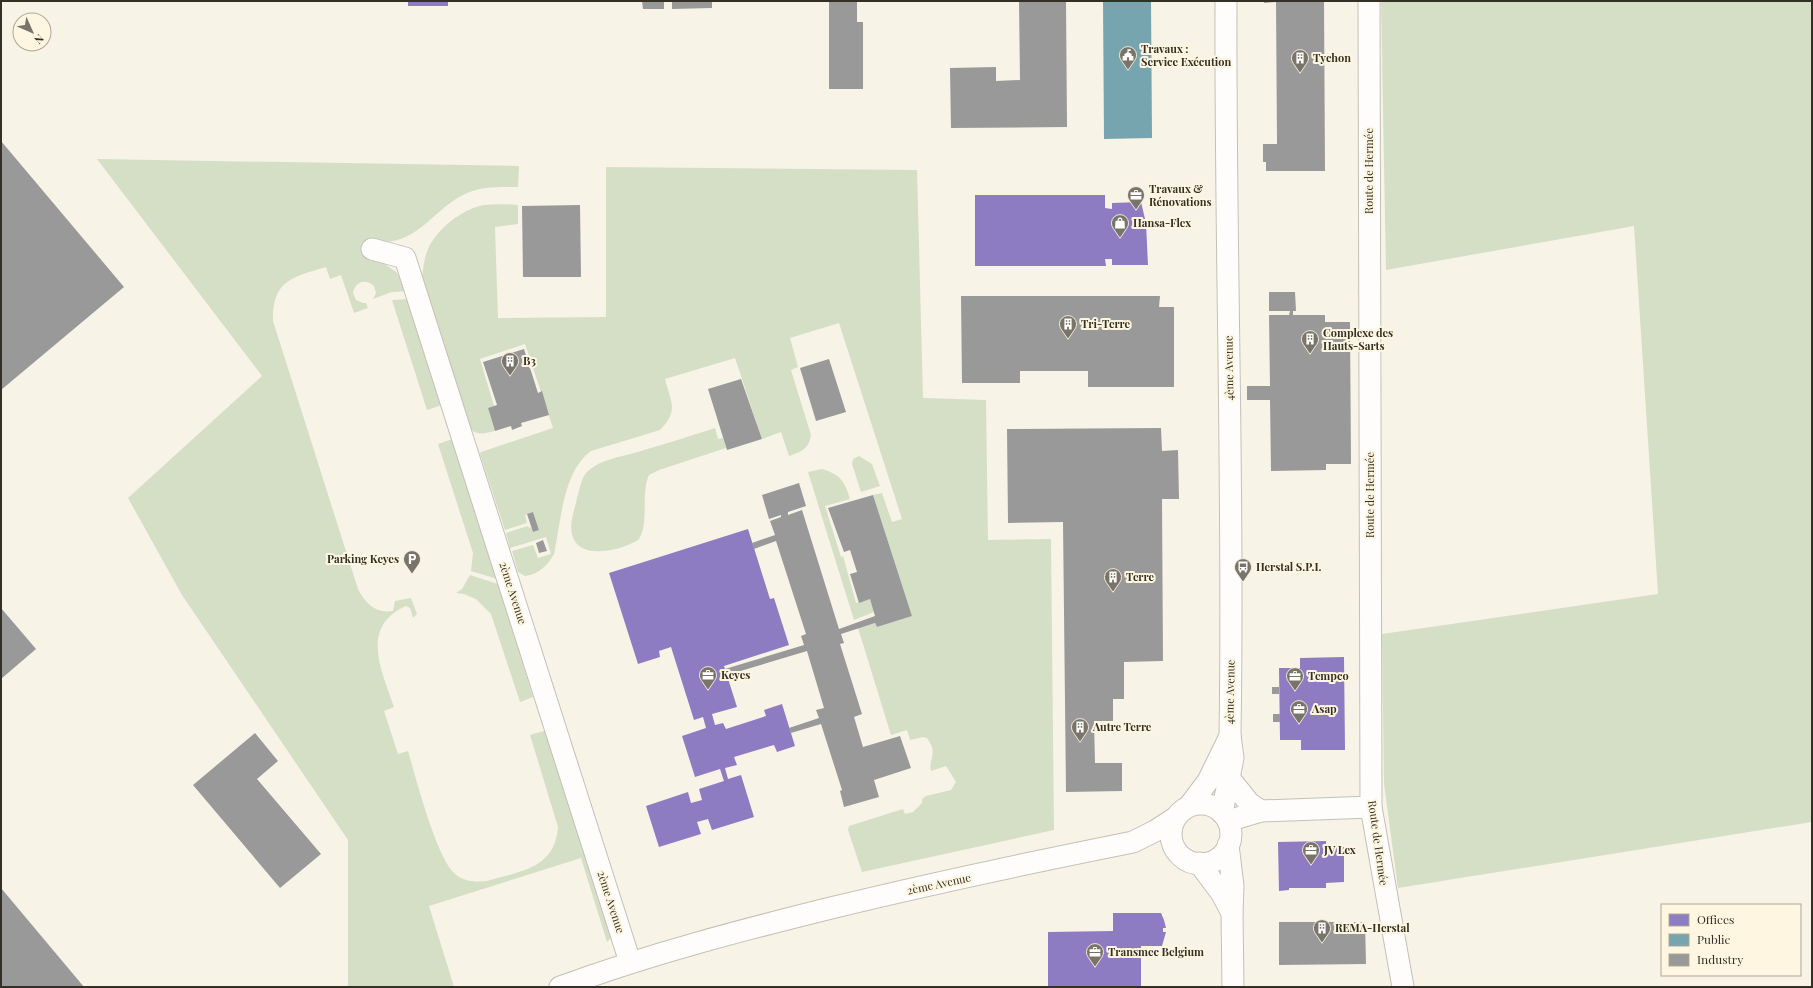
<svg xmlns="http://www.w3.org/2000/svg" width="1813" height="988" font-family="'Playfair Display',serif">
  <rect width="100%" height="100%" fill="#f8f3e7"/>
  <g fill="#d5dfc5">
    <polygon points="1381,1 1812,1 1812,822 1398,888 1384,784 1382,634 1658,594 1634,226 1386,270"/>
    <path d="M97 159 519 166 518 187C501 187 483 186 467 193 434 208 421 241 383 242L379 260 396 272 409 291 392 292 373 299 376 293 374 286C365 278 355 282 353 293L356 300 363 303H366L368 308 354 313 341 275 330 279 326 267C293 277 272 280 273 321L358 589C365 603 376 614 393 611L395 601 411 598 417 614 413 618 410 608 406 606C359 627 382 671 394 707L384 711 398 754 408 751C416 778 436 857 455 874 465 882 475 882 487 881 520 871 555 869 558 827L530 735 544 731 547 732 610 932V939L607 942 581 858 429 906 454 987H348V840L182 595 128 498 262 376Z"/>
    <path d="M606 167 917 170 923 398 986 400 988 540 1051 539 1054 830 862 872 848 830 849 826 903 809 905 814 913 812 922 803V799L926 796 951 790 956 782 946 766 931 771C928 757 939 755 927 738L923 737 910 740 907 730 891 735 858 628 875 623 877 627 912 616 873 495 882 493 892 522 902 519 839 323 790 338 798 367 791 370 811 435C809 449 801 452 789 456L781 432 762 439 735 358 665 379C670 401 680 410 660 430L591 451C563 471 561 522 554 554 547 566 539 574 525 576L518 572 512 551 533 545 538 558 551 554 546 537 510 548 506 533 528 526 529 528 531 527 533 532 539 530 533 512 525 515 527 523 505 530 480 454 481 452 553 428 525 344 480 359 494 406 488 408 495 431C486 433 478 436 470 429L422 279C423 269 424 258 428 249 437 229 462 209 484 205 495 204 507 204 518 205V224L495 227 498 318 606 317Z"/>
    <polygon points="412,299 442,405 427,410 392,300"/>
    <path d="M715 428 718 439 723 438 726 448 659 470 649 475C640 494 650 525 638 540 622 550 578 562 572 534 569 523 575 509 577 498 580 489 581 477 588 471 600 460 619 457 634 453 661 445 688 437 715 428Z"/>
    <polygon points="452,439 497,579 471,571 473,553 438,444"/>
    <polygon points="859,456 872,464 880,486 861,492 852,464 853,459"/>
    <path d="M822 469C840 474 845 482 850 499L825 506 841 557 843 556 856 603 870 599 874 612 854 620 808 472Z"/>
    <polygon points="470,575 498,584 533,697 520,702 491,614 476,599 464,594 456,593 462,589"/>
  </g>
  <g fill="#8e7cc3">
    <rect x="408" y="1" width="40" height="5"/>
    <polygon points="975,195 1105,195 1105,208 1112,209 1112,203 1141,202 1146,223 1148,265 1112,265 1112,259 1105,259 1106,266 975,266"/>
    <polygon points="748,529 770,599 774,598 789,645 724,666 737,707 712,714 715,725 723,723 726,729 766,716 764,710 782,704 795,746 777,752 774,745 734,757 737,765 725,768 728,779 741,775 754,817 712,830 708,819 697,822 701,834 659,847 646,806 688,792 691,803 702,800 699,789 724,781 720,769 695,777 682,736 706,728 703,717 694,720 671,647 659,651 660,657 638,664 609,573"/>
    <polygon points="1344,657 1345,750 1301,750 1301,740 1280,740 1279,668 1300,668 1300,658"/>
    <polygon points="1326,841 1326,847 1344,847 1344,882 1326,883 1326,888 1289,888 1289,890 1279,891 1278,842"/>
    <polygon points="1113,913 1161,913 1164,920 1166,928 1163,928 1163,932 1166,932 1162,946 1141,946 1141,987 1048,987 1048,932 1113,931"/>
  </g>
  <polygon fill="#76a5af" points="1103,1 1151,1 1152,138 1104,139"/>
  <g fill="#999">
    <polygon points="642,1 664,1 664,9 643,9"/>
    <polygon points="672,1 712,1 712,8 672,9"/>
    <polygon points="829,1 857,1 857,22 863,22 863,89 829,89"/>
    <polygon points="1019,1 1066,1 1067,127 951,128 950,68 996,67 996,81 1020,80"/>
    <polygon points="1264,1 1324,1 1325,171 1266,171 1266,162 1263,162 1263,144 1277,144 1276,2 1264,3"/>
    <polygon points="1,141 124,287 1,390"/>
    <polygon points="580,205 581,277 523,277 522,206"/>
    <polygon points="1269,292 1295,292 1296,311 1293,311 1293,315 1325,315 1325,322 1350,322 1351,464 1326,464 1326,470 1271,471 1270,400 1247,400 1247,386 1270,386 1269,315 1289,315 1290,311 1269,311"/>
    <polygon points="961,296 1160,296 1159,307 1174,307 1174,387 1088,387 1088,371 1020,371 1020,383 962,383"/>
    <polygon points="524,349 538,393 542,391 549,415 521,423 522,426 512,430 511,426 495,431 488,408 497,405 483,362"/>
    <polygon points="829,359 846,412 816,421 800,368"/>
    <polygon points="741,379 762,439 727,450 708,389"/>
    <polygon points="1161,428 1162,451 1178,450 1179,499 1162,499 1163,661 1124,662 1124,699 1113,699 1113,721 1094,721 1095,763 1122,763 1122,791 1066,792 1063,522 1008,523 1007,429"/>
    <polygon points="799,483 806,506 788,512 788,515 802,510 839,629 875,616 870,599 859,603 850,574 857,572 850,550 844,552 828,508 873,495 912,616 877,627 875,623 841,634 844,643 840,644 862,714 854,717 863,747 900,736 911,768 874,780 879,797 844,807 840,791 842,790 821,724 791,733 789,728 819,718 816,710 824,708 807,651 727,675 725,669 804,645 801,636 806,634 776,541 754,549 752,543 775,535 770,521 781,517 781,515 769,519 762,495"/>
    <polygon points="533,512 539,530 533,532 527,514"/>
    <polygon points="543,540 547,551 539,553 536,543"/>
    <polygon points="1,608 36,649 1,679"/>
    <rect x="1272" y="687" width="7" height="7"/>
    <rect x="1273" y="714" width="7" height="8"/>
    <polygon points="255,733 278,761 257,779 321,854 280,888 193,785"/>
    <polygon points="1,888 84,987 1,987"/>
    <polygon points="1279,922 1365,922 1366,964 1279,965"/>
  </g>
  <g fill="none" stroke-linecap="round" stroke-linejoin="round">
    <g stroke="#c5c0b6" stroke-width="23">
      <g id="minor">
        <polyline points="1369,1 1371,807 1403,987"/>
        <polyline points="372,249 405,258 630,962"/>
        <polyline points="1230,779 1249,803 1261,811"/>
        <circle cx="1201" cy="834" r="30"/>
        <polyline points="1190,805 1208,781 1230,736"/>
        <path d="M1222 813 1233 758 1230 735C1234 491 1225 246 1226 1"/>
        <polyline points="1228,821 1261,811 1371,807"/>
        <polyline points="1228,845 1233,886 1232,913 1233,987"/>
        <polyline points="1199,863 1222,894 1232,913"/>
        <path d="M560 987C650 954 742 930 835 907 934 883 1033 862 1133 842L1155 831 1175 818"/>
      </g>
    </g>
    <use href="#minor" stroke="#fefdfb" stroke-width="21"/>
  </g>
  <defs>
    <g id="civic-pin" transform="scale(0.9)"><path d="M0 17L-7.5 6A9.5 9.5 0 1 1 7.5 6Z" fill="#79746a" stroke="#fef6e1"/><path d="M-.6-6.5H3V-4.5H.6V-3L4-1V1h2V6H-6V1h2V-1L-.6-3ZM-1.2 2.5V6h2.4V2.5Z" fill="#fff"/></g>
    <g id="building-pin" transform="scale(0.9)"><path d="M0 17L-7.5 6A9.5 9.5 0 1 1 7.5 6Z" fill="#79746a" stroke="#fef6e1"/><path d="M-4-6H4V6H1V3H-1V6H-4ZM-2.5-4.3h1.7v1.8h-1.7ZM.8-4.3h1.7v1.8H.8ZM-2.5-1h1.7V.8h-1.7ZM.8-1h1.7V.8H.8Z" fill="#fff"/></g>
    <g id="office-pin" transform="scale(0.9)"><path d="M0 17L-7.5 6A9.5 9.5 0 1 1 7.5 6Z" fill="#79746a" stroke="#fef6e1"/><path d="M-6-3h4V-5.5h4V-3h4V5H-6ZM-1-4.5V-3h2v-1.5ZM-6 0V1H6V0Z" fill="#fff"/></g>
    <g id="shop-pin" transform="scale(0.9)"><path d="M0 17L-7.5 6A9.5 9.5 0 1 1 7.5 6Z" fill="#79746a" stroke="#fef6e1"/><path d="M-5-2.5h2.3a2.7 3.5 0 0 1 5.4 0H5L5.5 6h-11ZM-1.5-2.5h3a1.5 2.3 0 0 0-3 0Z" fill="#fff"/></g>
    <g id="parking-pin" transform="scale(0.9)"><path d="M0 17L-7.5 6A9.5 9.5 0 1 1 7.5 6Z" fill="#79746a" stroke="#fef6e1"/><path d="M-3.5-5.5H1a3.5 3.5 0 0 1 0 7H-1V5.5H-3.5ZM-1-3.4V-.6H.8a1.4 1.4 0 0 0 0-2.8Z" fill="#fff"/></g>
    <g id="bus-pin" transform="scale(0.9)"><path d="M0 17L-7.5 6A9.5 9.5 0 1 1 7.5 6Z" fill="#79746a" stroke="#fef6e1"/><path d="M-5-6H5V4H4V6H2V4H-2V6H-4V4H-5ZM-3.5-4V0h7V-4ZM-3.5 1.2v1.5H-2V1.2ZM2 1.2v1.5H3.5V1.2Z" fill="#fff"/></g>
  </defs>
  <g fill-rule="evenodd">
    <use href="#civic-pin" x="1128" y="55"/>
    <use href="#building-pin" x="1300" y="58"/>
    <use href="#office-pin" x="1136" y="195"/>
    <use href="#shop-pin" x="1120" y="223"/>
    <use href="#building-pin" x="1068" y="324"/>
    <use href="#building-pin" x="1310" y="339"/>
    <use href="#building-pin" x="510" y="361"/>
    <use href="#parking-pin" x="412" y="559"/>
    <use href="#bus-pin" x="1243" y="567"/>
    <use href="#building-pin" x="1113" y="577"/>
    <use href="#office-pin" x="708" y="675"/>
    <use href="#office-pin" x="1295" y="676"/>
    <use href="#office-pin" x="1299" y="709"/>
    <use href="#building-pin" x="1080" y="727"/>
    <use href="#office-pin" x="1311" y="850"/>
    <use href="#building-pin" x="1322" y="928"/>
    <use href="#office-pin" x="1095" y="952"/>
  </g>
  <g text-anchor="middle" stroke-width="4" stroke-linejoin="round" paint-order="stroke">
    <g font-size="11" font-weight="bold" fill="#343026" stroke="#fef6e1" text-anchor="start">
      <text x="1141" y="53">Travaux :<tspan x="1141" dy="13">Service Exécution</tspan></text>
      <text x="1313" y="62">Tychon</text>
      <text x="1149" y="193">Travaux &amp;<tspan x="1149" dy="13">Rénovations</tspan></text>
      <text x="1133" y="227">Hansa-Flex</text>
      <text x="1081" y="328">Tri-Terre</text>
      <text x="1323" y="337">Complexe des<tspan x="1323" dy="13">Hauts-Sarts</tspan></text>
      <text x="523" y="365">B3</text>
      <text x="399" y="563" text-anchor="end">Parking Keyes</text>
      <text x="1256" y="571">Herstal S.P.I.</text>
      <text x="1126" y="581">Terre</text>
      <text x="721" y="679">Keyes</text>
      <text x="1308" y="680">Tempco</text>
      <text x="1312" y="713">Asap</text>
      <text x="1093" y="731">Autre Terre</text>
      <text x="1324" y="854">JV Lex</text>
      <text x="1335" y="932">REMA-Herstal</text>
      <text x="1108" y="956">Transmec Belgium</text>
    </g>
    <g font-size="11" fill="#343026" stroke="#fef6e1">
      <text transform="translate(1369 171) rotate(-90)" y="4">Route de Hermée</text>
      <text transform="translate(1229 368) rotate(-91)" y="4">4ème Avenue</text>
      <text transform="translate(1370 495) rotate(-90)" y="4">Route de Hermée</text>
      <text transform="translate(513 593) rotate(72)" y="4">2ème Avenue</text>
      <text transform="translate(1230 692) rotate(-89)" y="4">4ème Avenue</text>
      <text transform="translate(1378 843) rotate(82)" y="4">Route de Hermée</text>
      <text transform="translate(939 884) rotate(-12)" y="4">2ème Avenue</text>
      <text transform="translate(611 902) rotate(72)" y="4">2ème Avenue</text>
    </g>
  </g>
  <rect width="1813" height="988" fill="none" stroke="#343026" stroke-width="4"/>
  <rect x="1661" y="904" width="140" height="72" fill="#fef6e1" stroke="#ada796"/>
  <rect x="1669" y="914" width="20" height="12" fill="#8e7cc3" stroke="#ada796"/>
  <text x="1697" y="924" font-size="12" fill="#343026">Offices</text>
  <rect x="1669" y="934" width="20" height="12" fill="#76a5af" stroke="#ada796"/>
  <text x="1697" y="944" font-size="12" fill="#343026">Public</text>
  <rect x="1669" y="954" width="20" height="12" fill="#999999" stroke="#ada796"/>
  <text x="1697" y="964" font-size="12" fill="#343026">Industry</text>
  <g transform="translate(32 32) rotate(135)"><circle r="19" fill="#fef6e1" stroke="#ada796"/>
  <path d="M0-3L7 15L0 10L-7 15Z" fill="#79746a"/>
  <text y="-6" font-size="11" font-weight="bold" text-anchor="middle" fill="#343026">N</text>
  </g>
</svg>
